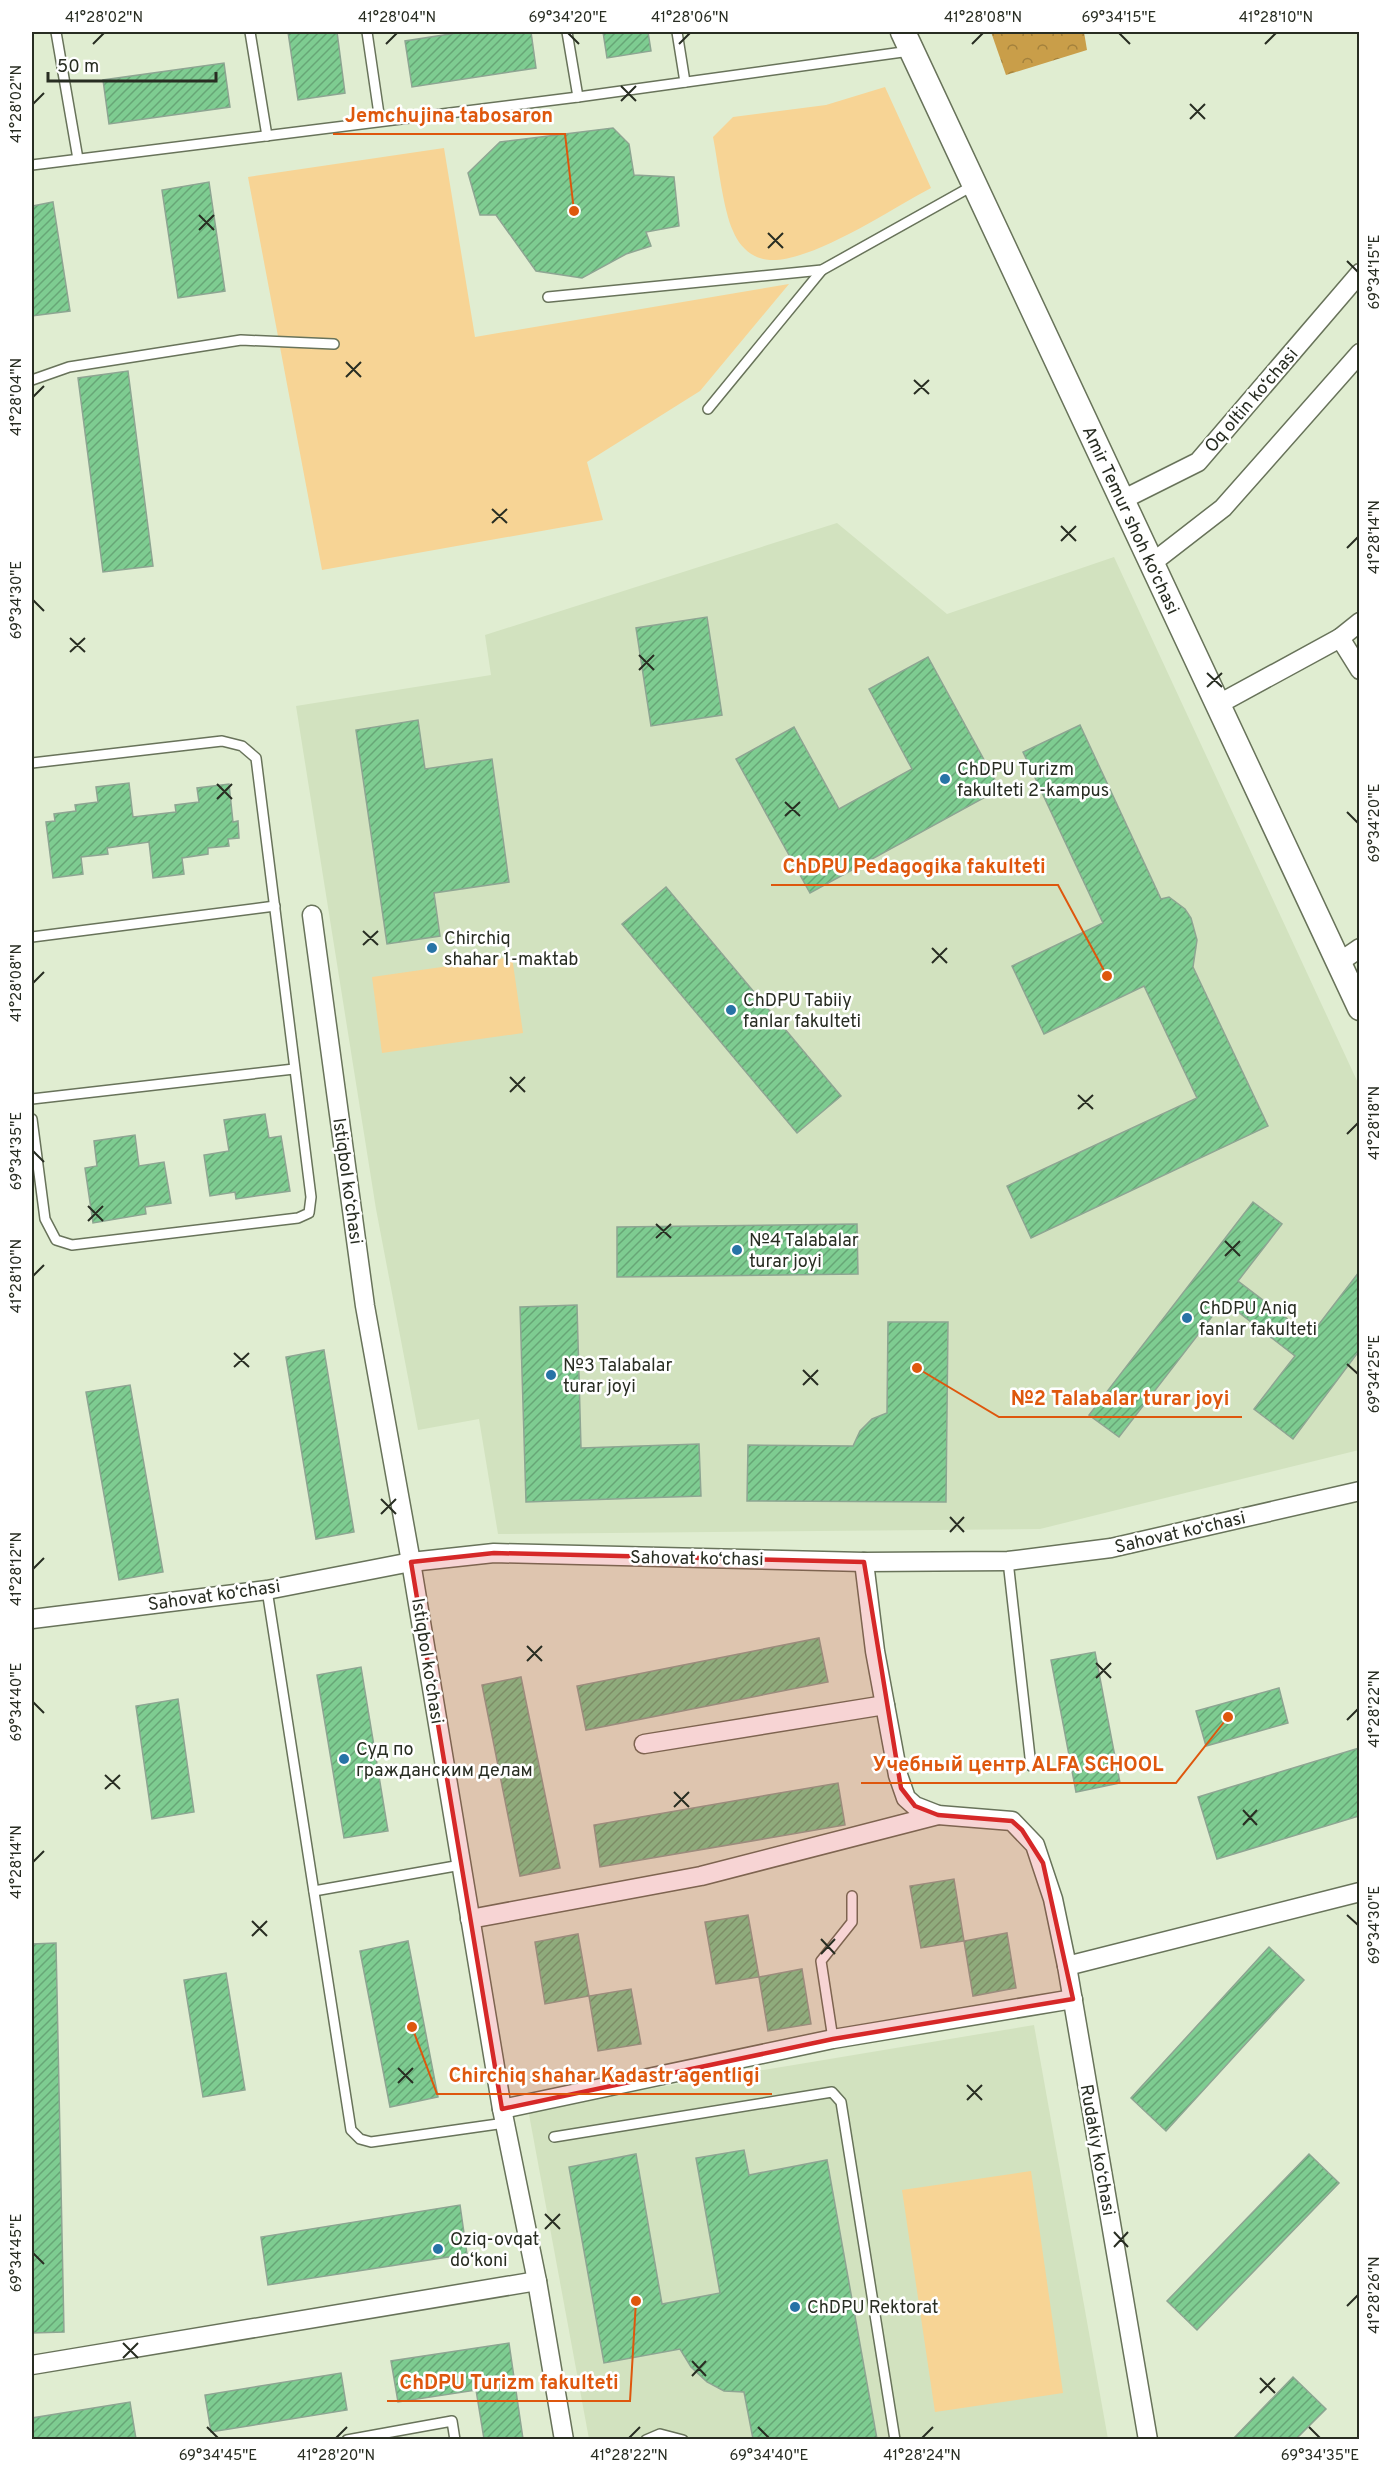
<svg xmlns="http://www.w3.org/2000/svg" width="1391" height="2471" font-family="Overpass,sans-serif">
  <defs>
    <pattern id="forest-crowns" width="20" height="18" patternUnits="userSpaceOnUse" patternTransform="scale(1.5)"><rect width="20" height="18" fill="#c99e49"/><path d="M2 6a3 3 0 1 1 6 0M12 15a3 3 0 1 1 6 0" fill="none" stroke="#a3813c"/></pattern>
    <pattern id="building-hatch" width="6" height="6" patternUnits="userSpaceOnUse" patternTransform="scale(1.5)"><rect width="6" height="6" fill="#7ecc91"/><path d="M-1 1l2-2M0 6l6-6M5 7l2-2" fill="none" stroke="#67a676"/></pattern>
  </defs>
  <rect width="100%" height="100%" fill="#e0edd1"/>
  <g fill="#d2e2bf">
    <polygon points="837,523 947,614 1114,557 1359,1085 1359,1450 1040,1529 498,1534 479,1419 418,1430 376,1209 296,706 491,675 485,635"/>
    <polygon points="1034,2025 1108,2439 589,2439 528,2109"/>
  </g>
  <g fill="#f7d495">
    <path d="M885 87 931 188C891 209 813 262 770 260 752 259 739 246 733 231 723 209 718 162 713 137L733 117 826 105Z"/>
    <polygon points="444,148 475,337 789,284 700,391 587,462 603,520 322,570 248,177"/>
    <polygon points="512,957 523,1033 382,1053 372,977"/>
    <polygon points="1031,2171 1063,2393 935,2412 902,2190"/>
  </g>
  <polygon fill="url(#forest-crowns)" points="991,32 1084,32 1087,50 1006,75"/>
  <g fill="url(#building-hatch)" stroke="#8da592" stroke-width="1.5">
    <polygon points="288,32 337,32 345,93 298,100"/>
    <polygon points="463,32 531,32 536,68 412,87 405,41"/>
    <polygon points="603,32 648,32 651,51 607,58"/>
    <polygon points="224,63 230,107 109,124 103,80"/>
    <polygon points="613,128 629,144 634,175 674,177 679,226 646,232 651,246 626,254 582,278 536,271 496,215 480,215 468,173 500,142"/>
    <polygon points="209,182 225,291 178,298 162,190"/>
    <polygon points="53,202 70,311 32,316 32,206"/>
    <polygon points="128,371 153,566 103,572 78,378"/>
    <polygon points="707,617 722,715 651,726 636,628"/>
    <polygon points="928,657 1000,789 810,893 736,759 794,727 839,809 912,769 869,689"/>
    <polygon points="418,720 425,769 492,759 509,882 434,893 440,936 387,944 356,730"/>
    <polygon points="1080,725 1161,899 1169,897 1185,909 1191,918 1197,940 1193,967 1268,1126 1031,1238 1007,1186 1197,1098 1144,986 1044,1034 1012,966 1103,923 1023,752"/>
    <polygon points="129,783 133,817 176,812 175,805 199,802 197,788 229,784 233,822 238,821 239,838 228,839 229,846 208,848 208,854 182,858 184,874 153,878 149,842 107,848 108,854 81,857 83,874 53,878 46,822 55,821 54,814 76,811 75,805 98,802 96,787"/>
    <polygon points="666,887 841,1096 797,1133 622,924"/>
    <polygon points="265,1114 269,1138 281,1136 290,1191 236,1199 235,1192 210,1196 204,1155 229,1151 224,1120"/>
    <polygon points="135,1135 139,1166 164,1162 171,1203 145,1207 146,1214 93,1223 85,1168 97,1166 94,1141"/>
    <polygon points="1253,1202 1282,1224 1238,1281 1310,1336 1359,1272 1359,1351 1293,1439 1254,1409 1295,1356 1224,1301 1119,1437 1089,1415"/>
    <polygon points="857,1224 858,1274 617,1277 617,1227"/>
    <polygon points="577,1305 581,1448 699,1444 701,1496 526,1502 520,1307"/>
    <polygon points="888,1322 948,1322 946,1502 747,1501 748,1445 853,1446 860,1431 872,1419 887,1413"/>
    <polygon points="324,1350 354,1532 316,1539 286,1357"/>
    <polygon points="130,1385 163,1572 119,1580 86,1392"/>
    <polygon points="819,1638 828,1682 586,1730 577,1686"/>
    <polygon points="1095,1652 1120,1783 1076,1792 1051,1660"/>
    <polygon points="361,1667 388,1831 344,1838 317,1675"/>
    <polygon points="521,1677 560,1868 520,1876 482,1685"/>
    <polygon points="1279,1688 1288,1723 1206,1746 1196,1711"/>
    <polygon points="178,1699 194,1812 152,1819 136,1706"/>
    <polygon points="1359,1748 1359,1816 1217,1859 1198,1797"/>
    <polygon points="838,1783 845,1825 600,1867 594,1825"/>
    <polygon points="954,1879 964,1941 921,1948 910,1886"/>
    <polygon points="748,1915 759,1977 716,1984 705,1922"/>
    <polygon points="1007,1933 1016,1988 973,1996 964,1941"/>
    <polygon points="578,1934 589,1996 545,2004 535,1942"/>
    <polygon points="408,1941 438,2097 390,2107 360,1951"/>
    <polygon points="56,1943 64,2332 32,2333 32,1944"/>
    <polygon points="1269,1947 1304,1980 1166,2131 1131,2098"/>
    <polygon points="802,1969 811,2024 768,2031 759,1977"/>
    <polygon points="226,1973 245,2090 203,2097 184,1980"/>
    <polygon points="631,1989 641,2044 598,2051 589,1996"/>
    <polygon points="744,2150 749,2175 827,2160 877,2439 753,2439 744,2392 724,2391 707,2382 691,2367 680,2349 604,2363 569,2167 636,2154 662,2304 720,2293 696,2158"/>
    <polygon points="1309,2154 1339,2183 1197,2330 1167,2301"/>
    <polygon points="460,2205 467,2254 268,2285 261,2237"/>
    <polygon points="509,2343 523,2439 484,2439 476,2390 398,2402 391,2361"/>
    <polygon points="341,2373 347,2410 211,2432 205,2395"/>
    <polygon points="1293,2377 1326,2409 1296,2439 1233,2439"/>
    <polygon points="130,2402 136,2439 32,2439 32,2418"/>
  </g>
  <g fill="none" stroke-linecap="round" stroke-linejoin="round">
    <g stroke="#68735a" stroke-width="12">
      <g id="service">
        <polyline points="56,32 78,159"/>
        <polyline points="250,32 267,136"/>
        <polyline points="367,32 380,121"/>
        <polyline points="567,32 578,97"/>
        <polyline points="677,32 685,82"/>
        <polyline points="32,165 578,97 910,51"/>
        <polyline points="548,297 822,270 974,185"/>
        <polyline points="32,380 69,367 241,340 334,344"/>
        <polyline points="708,409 822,270"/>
        <polyline points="32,763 222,741 242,746 256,758 311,1197 309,1213 298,1218 72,1245 56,1240 45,1219 32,1119"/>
        <polyline points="32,937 275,906"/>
        <polyline points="32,1099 294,1069"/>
        <polyline points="1008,1561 1031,1766"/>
        <polyline points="267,1590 351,2130 360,2139 371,2142 505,2123"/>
        <polyline points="314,1891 461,1865"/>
        <polyline points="833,2039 821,1961 852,1922 852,1896"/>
        <polyline points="554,2137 832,2092 841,2102 895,2440"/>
        <polyline points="347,2440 452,2421 455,2440"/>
        <polyline points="646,2440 660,2434 683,2440"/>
      </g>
    </g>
    <g stroke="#68735a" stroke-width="21">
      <g id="minor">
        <polyline points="1122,500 1198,462 1360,273"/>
        <polyline points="1152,563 1223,508 1360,353"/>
        <polyline points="1340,638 1360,670"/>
        <polyline points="1217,705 1340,638 1360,622"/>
        <polyline points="312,915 365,1306 411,1562 502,2109 537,2281 564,2440"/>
        <polyline points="1338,963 1360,948"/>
        <polyline points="864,1562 875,1651 898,1775 906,1798 915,1806 938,1815 1012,1821 1035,1845 1053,1899 1067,1966 1148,2440"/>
        <polyline points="32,1619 267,1590 411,1562 494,1553 864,1562 1008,1561 1111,1548 1360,1491"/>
        <polyline points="644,1744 885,1705"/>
        <polyline points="470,1919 701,1876 938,1815"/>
        <polyline points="1067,1966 1360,1892"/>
        <polyline points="502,2109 833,2039 1073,1999"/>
        <polyline points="32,2365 537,2281"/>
      </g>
    </g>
    <g stroke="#68735a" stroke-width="27">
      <polyline id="secondary" points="903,32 1360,1008"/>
    </g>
    <use href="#service" stroke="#fff" stroke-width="9"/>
    <use href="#minor" stroke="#fff" stroke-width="18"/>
    <use href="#secondary" stroke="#fff" stroke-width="24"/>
  </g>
  <path fill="#d62828" fill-opacity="0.2" stroke="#d62828" stroke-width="4.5" stroke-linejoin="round" d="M494 1553 864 1562 901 1788 915 1806 938 1815 1012 1821 1022 1830 1043 1863 1073 1999 833 2039 502 2109 411 1562Z"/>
  <path fill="none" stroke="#282d22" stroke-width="2" d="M568 33 579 44M1119 33 1130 44M93 44 104 33M386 44 397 33M679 44 690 33M972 44 983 33M1265 44 1276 33M621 86 636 101M621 101 636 86M33 104 44 93M1190 104 1205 119M1190 119 1205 104M199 215 214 230M199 230 214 215M768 233 783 248M768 248 783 233M1347 261 1358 272M346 362 361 377M346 377 361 362M914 380 929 394M914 394 929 380M33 397 44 386M492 509 507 523M492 523 507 509M1061 526 1076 541M1061 541 1076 526M1347 548 1358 537M33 600 44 611M70 638 85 652M70 652 85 638M639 655 654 670M639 670 654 655M1207 673 1222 687M1207 687 1222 673M217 784 232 799M217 799 232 784M785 802 800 816M1347 812 1358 823M785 816 800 802M363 931 378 945M363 945 378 931M932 948 947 963M932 963 947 948M33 983 44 972M510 1077 525 1092M510 1092 525 1077M1078 1095 1093 1109M1078 1109 1093 1095M1347 1134 1358 1123M33 1151 44 1162M88 1206 103 1221M88 1221 103 1206M656 1224 671 1238M656 1238 671 1224M1225 1241 1240 1256M1225 1256 1240 1241M33 1276 44 1265M234 1353 249 1367M1347 1364 1358 1374M234 1367 249 1353M803 1370 818 1385M803 1385 818 1370M381 1499 396 1514M381 1514 396 1499M950 1517 964 1532M950 1532 964 1517M33 1569 44 1558M527 1646 542 1661M527 1661 542 1646M1096 1663 1111 1678M1096 1678 1111 1663M33 1702 44 1713M1347 1720 1358 1709M105 1775 120 1789M105 1789 120 1775M674 1792 689 1807M674 1807 689 1792M1243 1810 1257 1825M1243 1825 1257 1810M33 1862 44 1851M1347 1915 1358 1925M252 1921 267 1936M252 1936 267 1921M821 1939 835 1954M821 1954 835 1939M398 2068 413 2083M398 2083 413 2068M967 2085 982 2100M967 2100 982 2085M545 2214 560 2229M545 2229 560 2214M1114 2232 1128 2247M1114 2247 1128 2232M33 2253 44 2264M1347 2306 1358 2295M123 2343 138 2358M123 2358 138 2343M692 2361 706 2376M692 2376 706 2361M1260 2378 1275 2393M1260 2393 1275 2378M207 2427 218 2438M758 2427 769 2438M1309 2427 1320 2438M336 2438 347 2427M629 2438 640 2427M922 2438 933 2427"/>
  <g fill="#2773a6" stroke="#fff" stroke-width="2">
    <circle cx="945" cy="779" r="6"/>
    <circle cx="432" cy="948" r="6"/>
    <circle cx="731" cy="1010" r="6"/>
    <circle cx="737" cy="1250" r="6"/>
    <circle cx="1187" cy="1318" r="6"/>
    <circle cx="551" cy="1375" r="6"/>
    <circle cx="344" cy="1759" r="6"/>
    <circle cx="438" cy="2249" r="6"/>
    <circle cx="795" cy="2307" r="6"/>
  </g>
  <g text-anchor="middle" stroke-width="5" stroke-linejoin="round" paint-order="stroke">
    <g font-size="18" fill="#282d22" stroke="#fff">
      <text transform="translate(1251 400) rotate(-49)" y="6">Oq oltin ko‘chasi</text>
      <text transform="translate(1131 520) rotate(65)" y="6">Amir Temur shoh ko‘chasi</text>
      <text transform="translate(348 1181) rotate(82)" y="6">Istiqbol ko‘chasi</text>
      <text transform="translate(1180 1532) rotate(-13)" y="6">Sahovat ko‘chasi</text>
      <text transform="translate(697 1558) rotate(1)" y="6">Sahovat ko‘chasi</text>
      <text transform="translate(214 1595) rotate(-8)" y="6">Sahovat ko‘chasi</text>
      <text transform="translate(428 1661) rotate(81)" y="6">Istiqbol ko‘chasi</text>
      <text transform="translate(1098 2150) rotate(80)" y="6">Rudakiy ko‘chasi</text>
    </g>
    <g font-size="18" fill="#282d22" stroke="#fff" text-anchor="start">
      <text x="957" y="775">ChDPU Turizm<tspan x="957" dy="21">fakulteti 2-kampus</tspan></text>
      <text x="444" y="944">Chirchiq<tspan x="444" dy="21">shahar 1-maktab</tspan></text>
      <text x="743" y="1006">ChDPU Tabiiy<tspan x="743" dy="21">fanlar fakulteti</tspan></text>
      <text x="749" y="1246">№4 Talabalar<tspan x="749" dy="21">turar joyi</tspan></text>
      <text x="1199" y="1314">ChDPU Aniq<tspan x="1199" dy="21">fanlar fakulteti</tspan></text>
      <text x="563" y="1371">№3 Talabalar<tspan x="563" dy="21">turar joyi</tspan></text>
      <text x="356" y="1755">Суд по<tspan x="356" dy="21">гражданским делам</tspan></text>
      <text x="450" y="2245">Oziq-ovqat<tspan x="450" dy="21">do‘koni</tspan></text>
      <text x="807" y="2313">ChDPU Rektorat</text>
    </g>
  </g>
  <path fill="none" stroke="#de570d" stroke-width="2" d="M574 211L565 134H333M1107 976L1058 885H771M917 1368L999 1417H1242M1228 1717L1176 1783H861M412 2027L437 2094H772M636 2301L630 2401H387"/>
  <g fill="#de570d" stroke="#fff" stroke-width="2">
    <circle cx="574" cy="211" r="6"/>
    <circle cx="1107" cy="976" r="6"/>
    <circle cx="917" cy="1368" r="6"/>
    <circle cx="1228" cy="1717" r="6"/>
    <circle cx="412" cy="2027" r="6"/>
    <circle cx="636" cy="2301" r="6"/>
  </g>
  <g font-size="20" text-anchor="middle" font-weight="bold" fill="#de570d" stroke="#fff" stroke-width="5" stroke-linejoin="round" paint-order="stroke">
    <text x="449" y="122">Jemchujina tabosaron</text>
    <text x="914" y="873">ChDPU Pedagogika fakulteti</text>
    <text x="1120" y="1405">№2 Talabalar turar joyi</text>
    <text x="1018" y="1771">Учебный центр ALFA SCHOOL</text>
    <text x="604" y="2082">Chirchiq shahar Kadastr agentligi</text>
    <text x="509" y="2389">ChDPU Turizm fakulteti</text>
  </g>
  <rect width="1391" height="2471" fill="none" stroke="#ffffff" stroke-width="66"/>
  <path d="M48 72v9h168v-9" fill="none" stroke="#282d22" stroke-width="3"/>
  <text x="57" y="72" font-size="18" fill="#282d22" stroke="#ffffff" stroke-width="4.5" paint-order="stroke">50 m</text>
  <rect x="33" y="33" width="1325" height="2405" fill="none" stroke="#282d22" stroke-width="2"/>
  <g font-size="15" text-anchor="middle" fill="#282d22">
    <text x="104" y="22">41°28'02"N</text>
    <text x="397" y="22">41°28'04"N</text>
    <text x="568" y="22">69°34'20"E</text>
    <text x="690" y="22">41°28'06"N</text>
    <text x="983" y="22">41°28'08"N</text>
    <text x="1119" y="22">69°34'15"E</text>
    <text x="1276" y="22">41°28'10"N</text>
    <text transform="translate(16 104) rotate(-90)" y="5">41°28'02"N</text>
    <text transform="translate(1374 272) rotate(-90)" y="5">69°34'15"E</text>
    <text transform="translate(16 397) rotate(-90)" y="5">41°28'04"N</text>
    <text transform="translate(1374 537) rotate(-90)" y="5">41°28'14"N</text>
    <text transform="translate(16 600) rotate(-90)" y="5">69°34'30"E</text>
    <text transform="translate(1374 823) rotate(-90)" y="5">69°34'20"E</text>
    <text transform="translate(16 983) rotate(-90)" y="5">41°28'08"N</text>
    <text transform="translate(1374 1123) rotate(-90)" y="5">41°28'18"N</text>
    <text transform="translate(16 1151) rotate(-90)" y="5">69°34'35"E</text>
    <text transform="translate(16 1276) rotate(-90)" y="5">41°28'10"N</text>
    <text transform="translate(1374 1374) rotate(-90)" y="5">69°34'25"E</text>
    <text transform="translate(16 1569) rotate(-90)" y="5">41°28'12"N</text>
    <text transform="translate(16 1702) rotate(-90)" y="5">69°34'40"E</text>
    <text transform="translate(1374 1709) rotate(-90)" y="5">41°28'22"N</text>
    <text transform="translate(16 1862) rotate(-90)" y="5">41°28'14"N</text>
    <text transform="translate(1374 1925) rotate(-90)" y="5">69°34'30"E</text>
    <text transform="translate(16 2253) rotate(-90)" y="5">69°34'45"E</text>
    <text transform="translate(1374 2295) rotate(-90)" y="5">41°28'26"N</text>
    <text x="218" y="2460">69°34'45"E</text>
    <text x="336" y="2460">41°28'20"N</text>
    <text x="629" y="2460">41°28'22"N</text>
    <text x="769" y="2460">69°34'40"E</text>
    <text x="922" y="2460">41°28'24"N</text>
    <text x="1320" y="2460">69°34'35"E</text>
  </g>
</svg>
